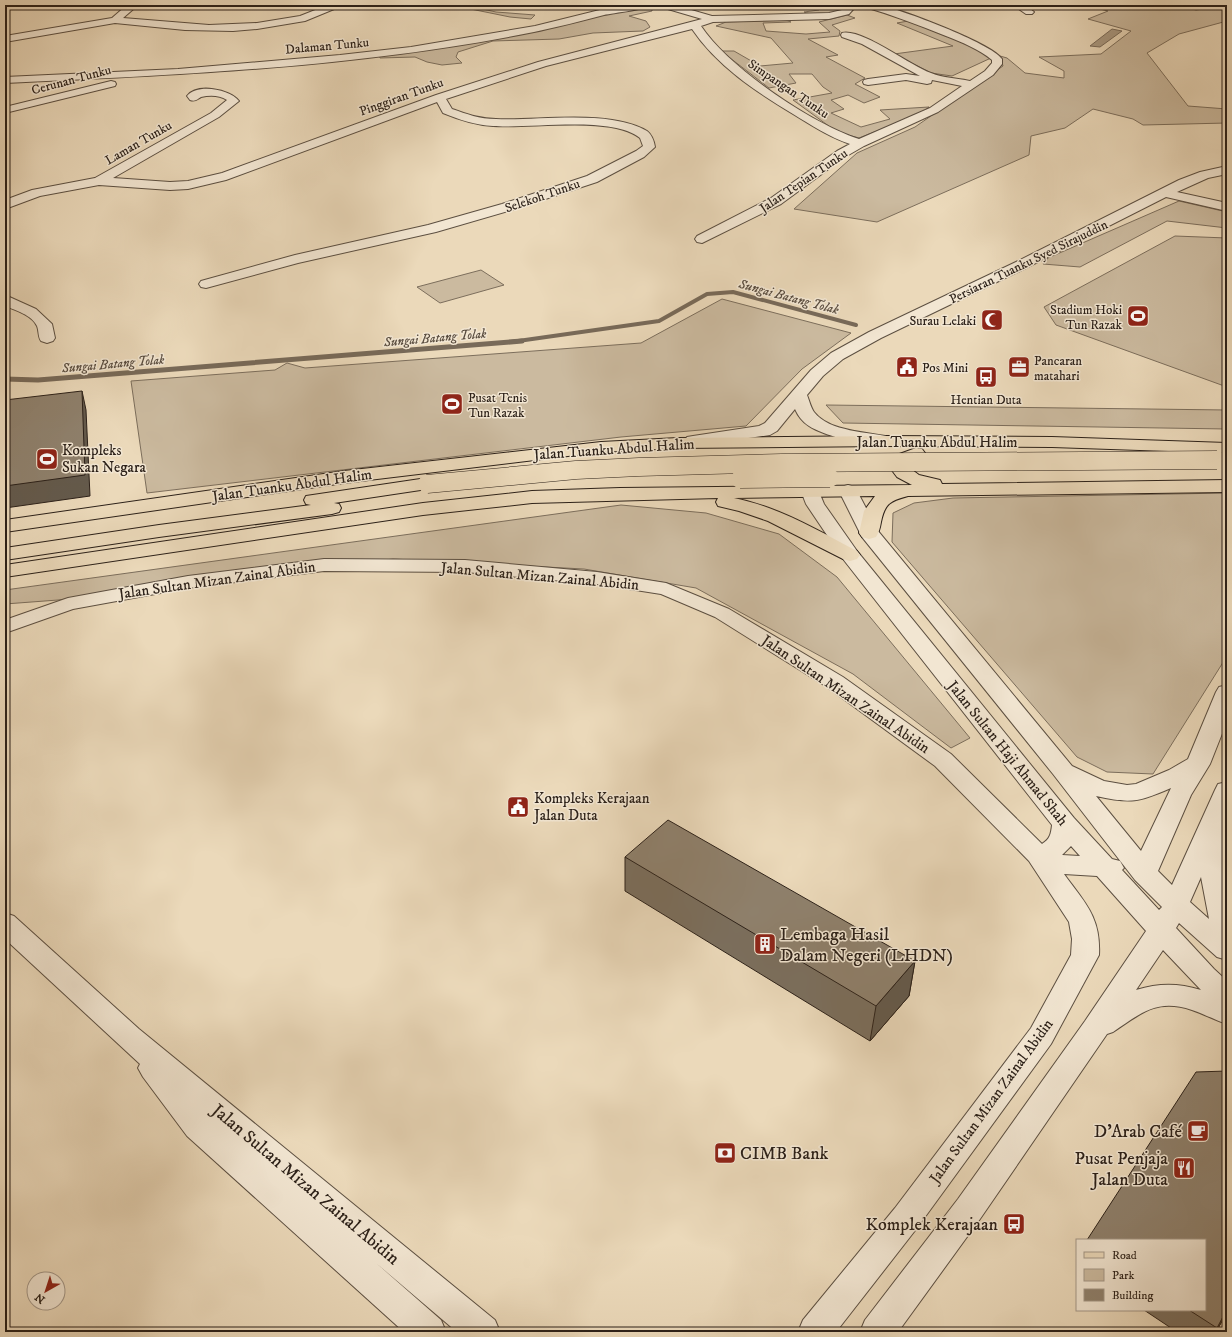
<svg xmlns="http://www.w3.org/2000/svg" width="1232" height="1337" font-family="'IM FELL DW Pica',serif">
  <rect width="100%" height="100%" fill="#ebd9ba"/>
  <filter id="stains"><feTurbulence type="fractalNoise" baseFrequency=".005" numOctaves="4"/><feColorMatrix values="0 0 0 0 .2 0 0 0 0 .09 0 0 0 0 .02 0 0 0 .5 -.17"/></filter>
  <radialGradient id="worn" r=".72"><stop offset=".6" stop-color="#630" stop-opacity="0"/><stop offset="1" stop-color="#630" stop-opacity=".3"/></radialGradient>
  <g fill="#cbba9f" stroke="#7c6e5c">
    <polygon points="451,5 465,5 496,12 535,15 531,19 510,17"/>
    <path d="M823 5H846C837 16 817 17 804 12L819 10Z"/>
    <polygon points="1084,5 1178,5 1196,10 1227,5 1227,21 1179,34 1147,53 1188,106 1227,109 1227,123 1143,125 1133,119 1093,109 1065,128 1031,136 1029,155 877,222 794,209 857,153 915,127 1003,66 1000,56 1007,58 1025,73 1064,78 1064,71 1039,57 1101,54 1131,31 1088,19 1108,11"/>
    <polygon points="647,7 652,8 652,11 629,16 646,21 650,27 643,31 593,33 559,39 493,41 458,52 456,57 462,63 442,65 427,62 415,57 380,58 379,55 423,50 627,8"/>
    <polygon points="847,15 855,18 832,25 840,31 839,36 808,39 838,55 826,57 865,78 855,84 880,97 864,103 848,95 831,100 844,109 831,113 861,127 890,119 880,110 929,107 920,114 859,138 837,132 793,100 832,93 823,87 812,74 789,74 796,83 769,88 721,51 734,51 760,66 793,63 771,38 716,26 726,22 786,20 791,22 763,23 766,31 806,34 830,32 819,22"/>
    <polygon points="908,21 982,50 991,58 952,76 931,73 894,54 953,46 897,23"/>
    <polygon points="1179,201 1227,212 1227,228 1167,221 1080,267 1043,264 1048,258"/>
    <polygon points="1175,236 1227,238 1227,387 1056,325 1044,307"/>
    <polygon points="481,270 504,285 440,303 417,287"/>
    <polygon points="722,299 851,333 802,369 746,426 621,437 147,493 131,381 275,370 287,363 305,368 641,343"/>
    <polygon points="826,405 1227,410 1227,429 843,423"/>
    <polygon points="1227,493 1227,656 1153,774 1107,772 1077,757 892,542 893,513 914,503 953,498"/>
    <polygon points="621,505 706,513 779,534 837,577 970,738 951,748 853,674 696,588 584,569 393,559 58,600 5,604 5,590"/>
  </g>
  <polygon fill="#aa9a83" stroke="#786a59" points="1112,29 1122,31 1100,47 1090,46"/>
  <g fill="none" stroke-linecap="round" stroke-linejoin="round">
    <polyline stroke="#786a59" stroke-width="4" points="511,342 659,321 707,294 733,292 856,325"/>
    <polyline stroke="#786a59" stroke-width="5" points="5,379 38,380 522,341"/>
    <g stroke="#5c4f41" stroke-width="2">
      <g id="minor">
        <polygon points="127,5 138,5 123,18 209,25 257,23 300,16 328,5 341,5 339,7 305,21 257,29 233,31 185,30 115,23 5,42 5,36 112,18"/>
        <path d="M537 5H578C573 10 542 10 537 5Z"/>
        <path d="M620 5H652C648 9 613 13 604 15 581 21 558 27 534 32 360 67 182 75 5 83V77L178 69 340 55 411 47 535 26Z"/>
        <path d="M659 5H674L712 16 829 13 842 10 847 5H857L849 14 829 19 713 22 701 26C729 68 811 123 859 139L930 108 962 86 932 80 931 83 927 84 906 80 868 85 864 84 863 82 864 80 868 79 906 74 920 76 862 44 842 37 841 35 842 33C862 28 910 66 931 73 943 78 957 78 970 81L985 71 992 63V60C979 49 961 42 946 36 919 25 892 15 865 7L863 5C868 5 874 4 879 5 900 9 991 43 1002 59V64L993 75 938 112 864 146 845 157 781 204 702 243 697 242 695 239 697 236 771 198 837 151 850 144C829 137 811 125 793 114 755 91 717 66 692 29L546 66 446 99 452 109C467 114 479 119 496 119 538 121 610 109 647 131 652 135 654 141 655 147L644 157 597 182 512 210 436 232 298 263 206 288 201 287 199 284 201 281 295 255 428 225 502 204 587 176 636 151 643 146 640 138C612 115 530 129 493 126 475 125 460 120 443 113L437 102 226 180 188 189 170 190 99 185 40 196 5 209V200L32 190 95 178 211 113 227 100C219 95 210 95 201 97 197 99 196 102 190 100L187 96C197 83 230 89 239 101L219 117 113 178 170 182 188 181 222 173 436 95 538 62 702 19 661 7Z"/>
        <polygon points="1013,5 1025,5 1034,12 1032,14 1026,14"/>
        <polygon points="111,81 115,82 116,84 115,86 5,113 5,107"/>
        <path d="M1227 166V174L1208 178 1177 192 1227 203V211L1166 197 1026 268 881 338 843 359 823 376 807 395C809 400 811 408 814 412 829 432 869 432 891 437L894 441 891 445C874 449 824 436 809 426 803 422 798 416 795 409L777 431 770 435 693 446 687 445 684 441 687 437 693 436 759 426 765 423 811 370 831 353 869 332 1016 262 1179 180 1200 172Z"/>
        <path d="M5 295 36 309 52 324 55 338 53 341 47 343 41 341C38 337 39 331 37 326 32 315 15 310 5 306Z"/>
        <path d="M810 485 817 487 824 504 857 551 1074 818 1112 859 1120 861 1124 868 1122 870 1159 910 1162 907 1135 880 1053 774 862 537 839 491 841 487 848 485 855 487 878 531 1072 766 1104 781 1127 785 1136 784 1169 770 1188 759 1216 692 1219 687 1227 685V721L1210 764 1191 795 1158 871 1172 885 1215 790 1218 784 1227 782V818L1222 830 1227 875V960L1217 957 1179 923 1176 928 1214 969 1227 981V1024C1215 1020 1204 1014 1192 1010 1157 998 1141 1013 1113 1032L1107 1034 980 1219 898 1332H860L865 1320 958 1199 1085 1021 1146 931 1097 876 1064 874C1085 903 1101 917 1099 955L1051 1044 917 1228 836 1332H798L803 1320 895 1208 1031 1028 1071 955 1072 939 1069 922 1029 861 935 766 827 687 715 617 661 594 597 584 465 572 324 571 188 588 73 609 5 633V620L68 598 188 576 324 559 465 560 597 572 666 583 729 609 843 677 951 754 1042 844C1050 839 1051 834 1052 825L843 559 806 504 801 491 803 487ZM1171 788 1141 851 1096 796C1131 804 1139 802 1171 788ZM1071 846 1080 856 1062 855ZM1201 877 1209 919 1190 902ZM1163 950 1201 990C1178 983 1159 983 1136 990Z"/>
        <polygon points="5,913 14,916 139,1029 495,1320 500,1332 457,1332 376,1263 441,1320 446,1332 404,1332 187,1136 143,1077 138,1068 140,1064 5,939"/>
      </g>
    </g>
    <g stroke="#2c2119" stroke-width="2">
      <g id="major">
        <polygon points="885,436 1052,437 1227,443 1227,453 1052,447 885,446 678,448 601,452 344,483 5,532 5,520 344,471 601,442 678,438"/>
        <path d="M916 448 922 449 925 453 922 457 907 464V466L919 475 940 480 942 484 1227 480V492L908 496C890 501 885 503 881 522 880 528 879 532 876 537L869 539 862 537 859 533 864 511 875 496 734 498C779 507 817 530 857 551L860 555 857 559 850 561 843 559 768 521 739 511 718 506 716 502 718 498 532 503 423 515 5 577V565L423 503 532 491 620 488 912 485 897 477 888 465 894 456Z"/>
        <polygon points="427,478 434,480 436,484 434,488 334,503 339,504 341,508 339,512 332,514 159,537 5,560 5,548 159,525 311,505 306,504 304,500 306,496"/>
      </g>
    </g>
    <use href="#minor" fill="#f2e6d2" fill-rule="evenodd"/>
    <use href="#major" fill="#ebd9ba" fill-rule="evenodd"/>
    <g stroke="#2c2119" stroke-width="19" stroke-linecap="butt">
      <g id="major-bridge">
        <polyline points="740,479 830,478"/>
        <polyline points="427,484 576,470 639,467 782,463 1217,460"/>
      </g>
    </g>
    <use href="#major-bridge" stroke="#ebd9ba" stroke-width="18"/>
  </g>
  <g fill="#7b6f5e" stroke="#2c2119">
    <polygon points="625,857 915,961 909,996 870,1041 625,891"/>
    <polygon points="1227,1071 1227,1312 1216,1332 1177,1332 1144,1310 1205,1310"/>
  </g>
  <g fill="#645a4c" stroke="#2c2119">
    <polygon points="82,391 86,410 90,496 5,508 5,486"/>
    <polygon points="915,961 909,996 870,1041 876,1006"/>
    <polygon points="1227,1309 1227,1312 1216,1332 1215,1332"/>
  </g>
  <g fill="#8f816d" stroke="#2c2119">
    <polygon points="82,391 85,475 5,486 5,400"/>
    <polygon points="668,820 915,961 876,1006 625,857"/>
    <polygon points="1227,1071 1227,1309 1217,1328 1189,1310 1205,1310 1205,1240 1087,1240 1196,1072"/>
  </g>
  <defs>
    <g id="stadium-square" transform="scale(1.15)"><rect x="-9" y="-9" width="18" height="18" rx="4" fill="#8f2418" stroke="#f2e6d2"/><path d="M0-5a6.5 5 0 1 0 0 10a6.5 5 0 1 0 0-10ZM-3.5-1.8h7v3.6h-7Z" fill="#fff"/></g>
    <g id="mosque-square" transform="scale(1.15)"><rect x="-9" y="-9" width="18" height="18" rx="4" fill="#8f2418" stroke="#f2e6d2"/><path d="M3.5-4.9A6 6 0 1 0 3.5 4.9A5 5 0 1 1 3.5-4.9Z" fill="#fff"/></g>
    <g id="civic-square" transform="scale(1.15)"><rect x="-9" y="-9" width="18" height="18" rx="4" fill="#8f2418" stroke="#f2e6d2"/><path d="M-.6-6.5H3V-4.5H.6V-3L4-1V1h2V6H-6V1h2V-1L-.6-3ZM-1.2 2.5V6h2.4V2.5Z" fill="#fff"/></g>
    <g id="office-square" transform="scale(1.15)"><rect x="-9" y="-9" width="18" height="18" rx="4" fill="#8f2418" stroke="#f2e6d2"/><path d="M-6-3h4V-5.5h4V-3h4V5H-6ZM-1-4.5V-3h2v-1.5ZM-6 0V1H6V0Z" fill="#fff"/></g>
    <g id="bus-square" transform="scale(1.15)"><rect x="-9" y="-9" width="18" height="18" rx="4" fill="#8f2418" stroke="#f2e6d2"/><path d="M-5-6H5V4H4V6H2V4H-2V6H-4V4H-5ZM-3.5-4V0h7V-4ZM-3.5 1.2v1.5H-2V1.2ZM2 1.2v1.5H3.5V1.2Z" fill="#fff"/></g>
    <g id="building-square" transform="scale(1.15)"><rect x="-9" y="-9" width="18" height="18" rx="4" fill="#8f2418" stroke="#f2e6d2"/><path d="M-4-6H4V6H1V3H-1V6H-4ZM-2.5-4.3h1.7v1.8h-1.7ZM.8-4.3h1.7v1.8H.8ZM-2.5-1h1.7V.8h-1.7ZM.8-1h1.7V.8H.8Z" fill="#fff"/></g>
    <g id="cafe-square" transform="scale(1.15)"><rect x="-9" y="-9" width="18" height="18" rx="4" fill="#8f2418" stroke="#f2e6d2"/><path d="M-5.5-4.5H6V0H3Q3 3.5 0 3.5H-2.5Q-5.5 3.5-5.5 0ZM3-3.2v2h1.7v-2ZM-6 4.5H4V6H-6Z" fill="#fff"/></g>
    <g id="bank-square" transform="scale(1.15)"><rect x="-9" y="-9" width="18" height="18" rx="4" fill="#8f2418" stroke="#f2e6d2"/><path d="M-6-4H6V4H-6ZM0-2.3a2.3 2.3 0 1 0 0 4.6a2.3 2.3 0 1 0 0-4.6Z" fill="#fff"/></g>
    <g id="restaurant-square" transform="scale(1.15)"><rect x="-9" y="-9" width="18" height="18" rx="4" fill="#8f2418" stroke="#f2e6d2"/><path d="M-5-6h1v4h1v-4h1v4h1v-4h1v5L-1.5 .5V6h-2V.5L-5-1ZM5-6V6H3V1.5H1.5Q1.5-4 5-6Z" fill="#fff"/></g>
  </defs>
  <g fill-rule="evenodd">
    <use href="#stadium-square" x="1138" y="316"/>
    <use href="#mosque-square" x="992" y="320"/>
    <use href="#civic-square" x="907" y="367"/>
    <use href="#office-square" x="1019" y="367"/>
    <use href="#bus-square" x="986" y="377"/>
    <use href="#stadium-square" x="452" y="404"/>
    <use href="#stadium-square" x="47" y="459"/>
    <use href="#civic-square" x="518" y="807"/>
    <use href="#building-square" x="765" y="944"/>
    <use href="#cafe-square" x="1198" y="1131"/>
    <use href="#bank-square" x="725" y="1153"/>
    <use href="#restaurant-square" x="1184" y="1168"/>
    <use href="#bus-square" x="1014" y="1224"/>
  </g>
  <g text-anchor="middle" stroke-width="3" stroke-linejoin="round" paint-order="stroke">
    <g font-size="13" fill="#2c2119" stroke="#f2e6d2">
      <text transform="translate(327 45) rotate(-5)" y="5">Dalaman Tunku</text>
      <text transform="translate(71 79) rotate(-15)" y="5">Cerunan Tunku</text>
      <text transform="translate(789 88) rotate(34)" y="5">Simpangan Tunku</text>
      <text transform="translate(401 96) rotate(-20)" y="5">Pinggiran Tunku</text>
      <text transform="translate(138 142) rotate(-30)" y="5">Laman Tunku</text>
      <text transform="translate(803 180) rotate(-34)" y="5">Jalan Tepian Tunku</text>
      <text transform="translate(542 195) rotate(-19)" y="5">Selekoh Tunku</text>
      <text transform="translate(1028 261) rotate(-26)" y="5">Persiaran Tuanku Syed Sirajuddin</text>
    </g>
    <g font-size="13" font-style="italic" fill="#584b3e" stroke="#f2e6d2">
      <text transform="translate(789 296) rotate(15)" y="5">Sungai Batang Tolak</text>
      <text transform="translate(435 337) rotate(-5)" y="5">Sungai Batang Tolak</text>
      <text transform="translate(113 363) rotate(-5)" y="5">Sungai Batang Tolak</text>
    </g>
    <g font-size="13" fill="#2c2119" stroke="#f2e6d2" text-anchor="start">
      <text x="1122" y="314" text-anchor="end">Stadium Hoki<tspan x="1122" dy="15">Tun Razak</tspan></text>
      <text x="976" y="325" text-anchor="end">Surau Lelaki</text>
      <text x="1034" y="365">Pancaran<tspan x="1034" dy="15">matahari</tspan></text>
      <text x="922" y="372">Pos Mini</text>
      <text x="468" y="402">Pusat Tenis<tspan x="468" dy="15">Tun Razak</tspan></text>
      <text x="986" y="404" text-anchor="middle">Hentian Duta</text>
    </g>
    <g font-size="15" fill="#2c2119" stroke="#f2e6d2">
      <text x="937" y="447">Jalan Tuanku Abdul Halim</text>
      <text transform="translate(614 449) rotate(-4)" y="5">Jalan Tuanku Abdul Halim</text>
      <text transform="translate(292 485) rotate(-8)" y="5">Jalan Tuanku Abdul Halim</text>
      <text transform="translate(540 576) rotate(5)" y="5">Jalan Sultan Mizan Zainal Abidin</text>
      <text transform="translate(217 580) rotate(-8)" y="5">Jalan Sultan Mizan Zainal Abidin</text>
      <text transform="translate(846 694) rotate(34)" y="5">Jalan Sultan Mizan Zainal Abidin</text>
      <text transform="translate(1008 753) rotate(51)" y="5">Jalan Sultan Haji Ahmad Shah</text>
      <text transform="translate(991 1101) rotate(-54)" y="5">Jalan Sultan Mizan Zainal Abidin</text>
    </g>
    <g font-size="15" fill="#2c2119" stroke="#f2e6d2" text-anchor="start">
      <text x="62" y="455">Kompleks<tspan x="62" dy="17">Sukan Negara</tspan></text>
      <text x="534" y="803">Kompleks Kerajaan<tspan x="534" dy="17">Jalan Duta</tspan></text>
    </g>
    <g font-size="18" fill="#2c2119" stroke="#f2e6d2" text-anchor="end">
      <text x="780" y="940" text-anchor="start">Lembaga Hasil<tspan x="780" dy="21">Dalam Negeri (LHDN)</tspan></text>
      <text x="1182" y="1137">D'Arab Café</text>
      <text x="740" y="1159" text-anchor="start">CIMB Bank</text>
      <text x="1168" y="1164">Pusat Penjaja<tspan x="1168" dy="21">Jalan Duta</tspan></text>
      <text x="998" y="1230">Komplek Kerajaan</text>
    </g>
    <g font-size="18" fill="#2c2119" stroke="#f2e6d2">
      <text transform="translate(306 1184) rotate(40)" y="6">Jalan Sultan Mizan Zainal Abidin</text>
    </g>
  </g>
  <rect width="1232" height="1337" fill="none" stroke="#ebd9ba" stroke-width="20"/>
  <rect x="6" y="6" width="1220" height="1325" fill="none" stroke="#2c2119" stroke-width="2"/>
  <rect x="10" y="10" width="1212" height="1317" fill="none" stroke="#2c2119"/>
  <rect x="1076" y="1239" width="130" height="72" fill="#f2e6d2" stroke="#a39788"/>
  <rect x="1084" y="1252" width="20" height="6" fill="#ebd9ba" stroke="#a39788"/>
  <text x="1112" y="1259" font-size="12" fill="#2c2119">Road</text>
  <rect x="1084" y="1269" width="20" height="12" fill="#cbba9f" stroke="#a39788"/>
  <text x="1112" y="1279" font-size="12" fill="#2c2119">Park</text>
  <rect x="1084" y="1289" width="20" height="12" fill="#8f816d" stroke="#a39788"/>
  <text x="1112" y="1299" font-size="12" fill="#2c2119">Building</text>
  <g transform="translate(46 1291) rotate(219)"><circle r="19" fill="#f2e6d2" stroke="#a39788"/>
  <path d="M0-3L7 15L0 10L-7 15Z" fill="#8f2418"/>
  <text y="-6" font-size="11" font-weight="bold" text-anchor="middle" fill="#2c2119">N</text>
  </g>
  <rect width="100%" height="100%" filter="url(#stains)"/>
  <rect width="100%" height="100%" fill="url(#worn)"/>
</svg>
